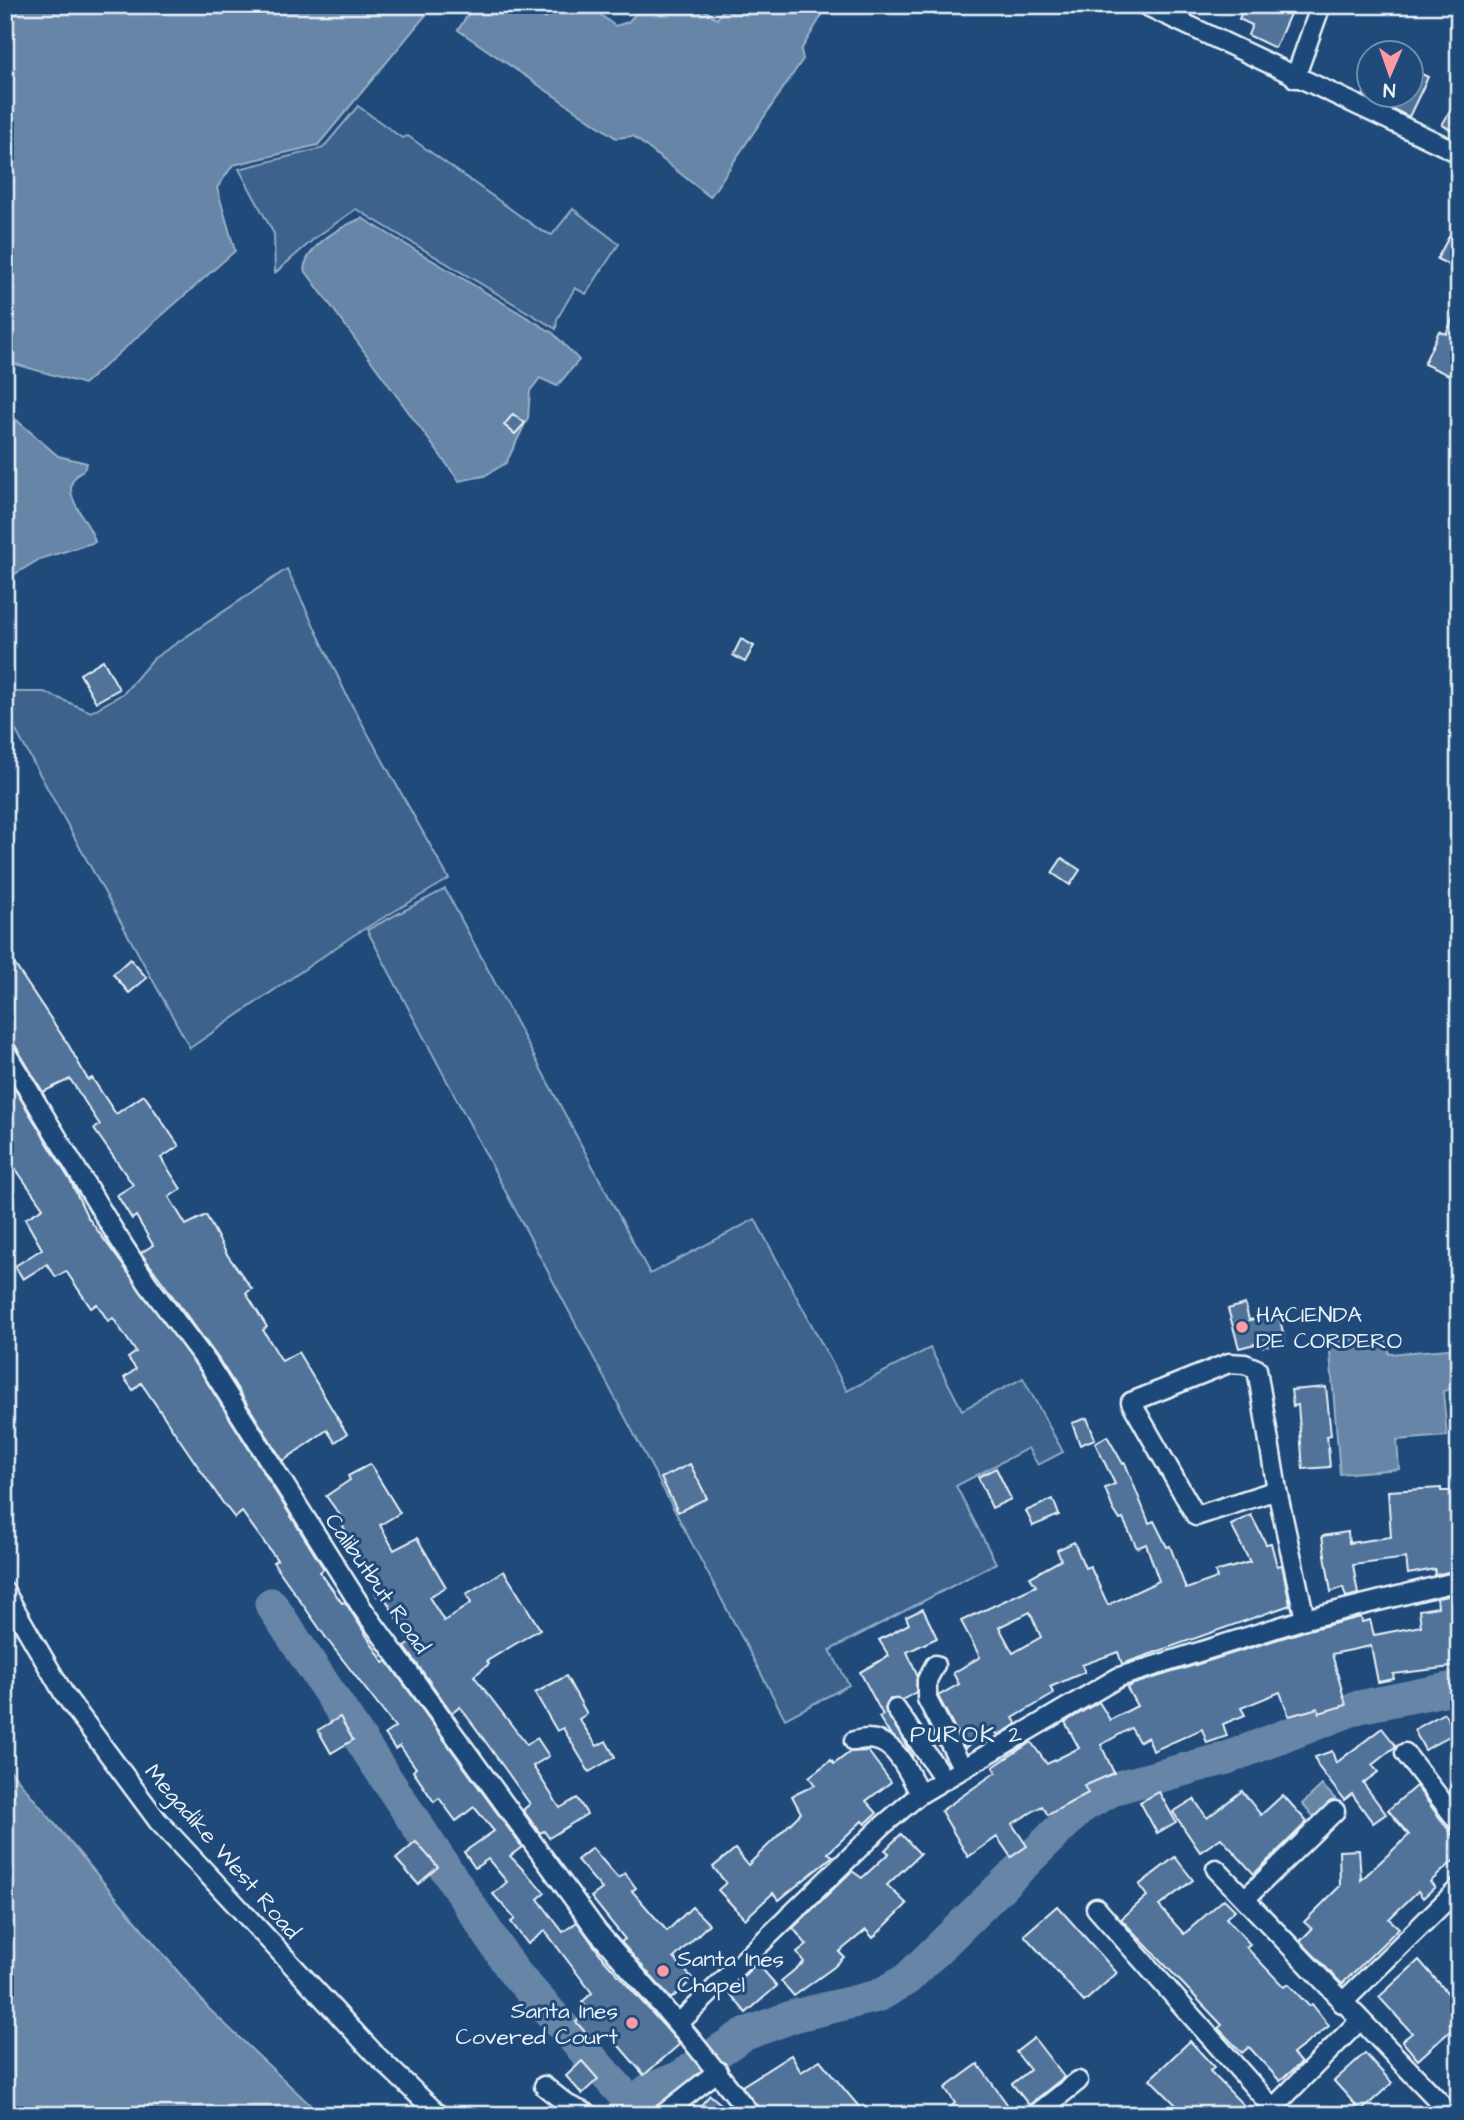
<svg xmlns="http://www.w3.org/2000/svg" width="1464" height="2120" font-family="'Architects Daughter',sans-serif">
  <rect width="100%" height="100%" fill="#1f4a7a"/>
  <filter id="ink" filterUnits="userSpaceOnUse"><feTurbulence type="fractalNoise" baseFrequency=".0143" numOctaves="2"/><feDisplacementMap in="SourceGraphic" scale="14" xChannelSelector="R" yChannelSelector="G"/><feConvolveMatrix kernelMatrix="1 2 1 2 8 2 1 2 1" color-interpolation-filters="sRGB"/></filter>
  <g filter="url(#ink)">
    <g fill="#3c628c" stroke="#92aac2" stroke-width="2">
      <polygon points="358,106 402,138 408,136 540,230 552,235 573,209 619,244 586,294 575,288 557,319 556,329 356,209 315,238 275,273 274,234 239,169 323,148"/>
      <polygon points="287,569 348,698 449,879 354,935 190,1048 5,711 5,692 44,692 91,712 124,693 153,659"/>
      <polygon points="445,889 650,1274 755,1219 847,1391 930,1348 962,1410 1023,1378 1063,1452 1038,1465 1028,1448 956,1486 996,1563 830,1650 849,1685 785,1719 367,930"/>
    </g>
    <g fill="#6685a7" stroke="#9ab0c7" stroke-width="2">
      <polygon points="5,5 434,5 318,145 233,165 217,188 235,251 84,384 5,361"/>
      <polygon points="474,5 527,5 545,19 555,5 588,5 615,26 628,22 644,5 698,5 717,19 726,5 828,5 801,50 803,59 710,197 633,136 616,138 458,30"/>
      <path d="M362 218 553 333 579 360 557 386 540 378 530 391 528 418 506 463 484 476 459 481 304 269C308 244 341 227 362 218Z"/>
      <path d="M5 410 58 456 87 463C85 472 77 473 73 480 63 498 92 525 95 542L40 559 5 580Z"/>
      <polygon points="1387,1336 1389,1354 1459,1348 1459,1387 1443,1391 1447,1436 1397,1440 1399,1469 1340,1474 1329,1340"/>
      <polygon points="5,1764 209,2009 321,2115 5,2115"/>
      <polygon points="1322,1785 1340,1804 1320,1823 1302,1804"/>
    </g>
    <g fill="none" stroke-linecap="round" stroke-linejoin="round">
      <polyline stroke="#6685a7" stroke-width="33" points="271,1604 513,1971 624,2095 638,2099 650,2089 680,2077 743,2035 794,2016 878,1996 907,1979 1083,1806 1115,1788 1227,1758 1359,1707 1459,1687"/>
    </g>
    <g fill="#517399" stroke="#e8f1f8" stroke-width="2" fill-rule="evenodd">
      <polygon points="1245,5 1294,5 1275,48 1248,35 1252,25 1239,19"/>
      <polygon points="1411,69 1428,77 1409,117 1363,94 1411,94"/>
      <polygon points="1459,96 1459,134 1442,125"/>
      <polygon points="1459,218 1459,270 1437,259"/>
      <polygon points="1459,304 1459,363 1453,377 1424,364 1439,331 1446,334"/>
      <polygon points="513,414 525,423 515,434 504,425"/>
      <polygon points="741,639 754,646 745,662 733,655"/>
      <polygon points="103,660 119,689 96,702 80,674"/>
      <polygon points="1062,858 1080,870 1070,885 1052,873"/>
      <polygon points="5,950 69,1046 88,1080 92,1078 116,1114 144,1095 179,1146 161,1158 181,1189 169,1197 186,1225 206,1215 226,1253 252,1289 246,1293 267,1327 263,1330 282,1361 298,1352 347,1434 335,1442 327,1430 283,1461 218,1358 141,1253 153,1245 136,1216 132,1219 117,1195 133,1185 94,1129 100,1125 70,1079 43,1092 15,1045 5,1040"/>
      <polygon points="130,959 147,978 129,993 113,974"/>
      <polygon points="5,1073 71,1182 87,1216 200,1371 324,1569 320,1572 342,1603 345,1602 384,1663 387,1661 522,1847 510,1856 545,1893 538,1899 563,1932 577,1922 603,1958 680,2044 644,2075 608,2033 596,2044 576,2022 589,2010 582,2002 592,1993 545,1931 528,1944 511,1922 515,1919 493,1894 507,1882 488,1859 475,1868 464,1852 494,1831 474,1807 456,1821 439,1798 434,1802 413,1771 416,1768 400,1746 395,1749 385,1734 395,1727 329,1642 273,1562 277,1560 242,1512 235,1518 223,1503 141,1383 133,1390 124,1378 136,1369 128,1358 136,1352 113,1318 108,1321 97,1304 91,1308 66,1271 56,1277 47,1264 23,1279 15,1266 42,1249 25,1219 43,1208 13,1165 5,1170"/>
      <polygon points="1245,1304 1249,1320 1279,1314 1285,1342 1260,1347 1259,1343 1239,1348 1228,1309"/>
      <polygon points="1326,1387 1331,1435 1327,1436 1330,1467 1303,1469 1298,1405 1293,1406 1291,1390"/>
      <polygon points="1087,1418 1095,1439 1080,1445 1072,1423"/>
      <path d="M1107 1436 1123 1464 1125 1463 1149 1523 1154 1521 1167 1547 1170 1546 1186 1589 1217 1578 1215 1572 1250 1562 1231 1525 1251 1515 1266 1544 1271 1543 1277 1566 1282 1565 1290 1605 1122 1664 1118 1652 1082 1665 1085 1672 1050 1687 1054 1694 1013 1718 1017 1724 998 1735 994 1731 965 1748 938 1696 959 1684 953 1673 980 1657 961 1621 1036 1586 1030 1577 1061 1560 1057 1550 1074 1542 1085 1568 1090 1566 1108 1605 1159 1581 1146 1544 1137 1548 1123 1519 1120 1520 1113 1509 1105 1488 1115 1484 1095 1443ZM1030 1612 1041 1637 1013 1653 999 1627Z"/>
      <polygon points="370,1464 400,1513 380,1525 394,1550 417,1538 446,1587 429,1597 444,1621 471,1603 466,1594 504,1571 540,1629 487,1661 489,1664 474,1676 527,1745 537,1738 549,1756 533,1766 560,1808 577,1798 587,1814 549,1838 544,1831 540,1833 523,1810 530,1804 480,1734 460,1707 452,1713 405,1647 411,1643 382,1593 377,1596 366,1567 339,1519 342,1518 326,1496 350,1480 348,1476"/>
      <polygon points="690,1464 707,1498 678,1512 661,1478"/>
      <polygon points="996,1468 1011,1499 992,1508 978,1477"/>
      <polygon points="1441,1488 1441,1491 1459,1491 1459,1563 1451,1564 1452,1571 1435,1575 1435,1569 1408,1574 1406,1558 1353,1565 1358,1594 1346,1597 1343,1587 1331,1592 1322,1536 1348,1532 1349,1543 1391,1537 1388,1491"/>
      <polygon points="1053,1499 1059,1515 1033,1526 1026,1511"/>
      <polygon points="1459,1594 1459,1666 1393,1674 1394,1679 1378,1682 1371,1646 1332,1654 1346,1705 1319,1713 1318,1708 1289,1716 1280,1692 1241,1708 1245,1715 1223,1724 1227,1736 1207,1743 1202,1729 1153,1751 1148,1737 1139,1742 1131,1728 1101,1745 1114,1773 1084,1786 1088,1793 1048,1815 1042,1806 1012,1824 1027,1846 1011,1857 997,1837 968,1857 941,1811 996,1772 993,1767 1031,1742 1047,1764 1079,1748 1065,1722 1099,1702 1110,1720 1137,1706 1127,1688 1131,1685 1308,1630 1361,1617 1362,1622 1370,1620 1374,1635 1421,1626 1419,1610 1438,1607 1437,1598"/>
      <polygon points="923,1609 937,1638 907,1652 917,1674 916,1692 902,1700 890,1699 885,1709 913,1757 887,1730 879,1717 883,1715 860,1672 889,1656 879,1640 909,1624 906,1617"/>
      <polygon points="566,1676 587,1714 579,1719 597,1746 606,1741 615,1757 589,1772 563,1728 557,1731 535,1693"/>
      <polygon points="1444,1713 1456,1732 1425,1750 1414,1730"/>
      <polygon points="340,1717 353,1740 331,1753 318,1730"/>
      <polygon points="1382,1728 1396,1746 1372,1765 1378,1772 1363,1783 1386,1814 1373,1823 1352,1794 1344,1800 1318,1766 1315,1757 1332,1751 1336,1763"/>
      <polygon points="868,1751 891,1782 866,1801 877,1813 865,1824 862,1821 828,1853 833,1856 779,1900 773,1893 745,1919 718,1890 726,1883 713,1867 735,1849 748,1865 801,1813 792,1796 815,1785 809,1777 831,1760 834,1764 850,1752"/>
      <polygon points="1416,1786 1459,1844 1459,1856 1430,1882 1435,1887 1423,1898 1418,1891 1389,1919 1399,1928 1342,1984 1300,1941 1312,1929 1304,1922 1340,1886 1339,1851 1359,1850 1361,1880 1409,1835 1388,1810"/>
      <polygon points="1242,1791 1261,1815 1283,1795 1307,1822 1254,1874 1221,1838 1200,1852 1173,1812 1194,1799 1207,1818"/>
      <polygon points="1159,1792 1176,1822 1157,1833 1140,1802"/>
      <polygon points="901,1834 920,1854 887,1885 907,1904 873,1938 866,1930 839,1952 844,1957 834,1967 794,1996 781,1981 804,1962 797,1953 807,1945 793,1928 852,1871 862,1878 889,1853 885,1850"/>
      <polygon points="416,1842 438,1867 418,1884 396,1859"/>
      <polygon points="592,1848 618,1878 625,1873 636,1888 632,1891 667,1931 692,1907 709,1924 674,1958 693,1979 671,1999 621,1942 625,1939 591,1897 602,1889 577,1860"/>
      <polygon points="1175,1857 1193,1880 1159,1906 1184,1934 1224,1899 1235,1910 1226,1918 1250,1944 1246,1947 1284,1987 1288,1984 1309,2006 1312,2004 1329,2026 1293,2054 1301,2063 1280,2081 1249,2047 1242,2053 1218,2028 1222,2025 1121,1919 1147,1896 1139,1885"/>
      <polygon points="1057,1906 1117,1973 1084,2002 1024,1935"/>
      <polygon points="1419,1960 1459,2006 1459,2023 1418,2060 1402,2041 1412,2033 1379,1997"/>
      <polygon points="757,1963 777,1986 746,2013 728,1991"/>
      <polygon points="1034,2038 1064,2077 1029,2105 1012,2084 1030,2070 1016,2052"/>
      <polygon points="1190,2041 1214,2067 1210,2071 1253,2115 1186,2115 1150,2079"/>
      <polygon points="1365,2053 1392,2083 1361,2111 1334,2081"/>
      <polygon points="791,2055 801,2072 820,2060 866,2115 762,2115 742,2086"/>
      <polygon points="582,2061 598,2079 582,2094 566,2076"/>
      <polygon points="978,2064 1007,2104 992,2115 941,2115 955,2103 945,2088"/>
      <polygon points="710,2095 721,2104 711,2115 692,2115"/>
    </g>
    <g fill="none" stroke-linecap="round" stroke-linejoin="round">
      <g stroke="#e8f1f8" stroke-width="23">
        <g id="minor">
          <polyline points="1145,5 1459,153"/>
          <polyline points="1295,78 1321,5"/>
          <polyline points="5,1051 112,1228 148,1284 209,1365 362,1608 597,1931 689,2037 751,2115"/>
          <polyline points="1277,1490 1196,1516 1131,1402 1229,1363 1245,1364 1257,1369 1277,1490 1305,1619"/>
          <polyline points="5,1592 64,1694 158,1821 375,2054 439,2115"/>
          <polyline points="935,1665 927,1680 927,1699 962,1767"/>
          <polyline points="896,1709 944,1779"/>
          <path d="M854 1741C892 1730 905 1766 920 1794"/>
          <polyline points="1405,1753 1459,1823"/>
          <polyline points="1216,1869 1452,2115"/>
          <polyline points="1245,1899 1335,1811"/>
          <polyline points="1096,1908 1279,2115"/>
          <polyline points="1342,2003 1459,1888"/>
          <polyline points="678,2024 881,1827 920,1794 1119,1677 1305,1619 1459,1581"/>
          <polyline points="544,2086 568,2105 590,2115"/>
          <polyline points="1273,2108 1359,2021"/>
          <polyline points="662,2115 718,2071"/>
          <polyline points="1035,2115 1078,2081"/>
        </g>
      </g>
      <use href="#minor" stroke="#1f4a7a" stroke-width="18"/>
    </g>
  </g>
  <g fill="#ff9aa2" stroke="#1f4a7a" stroke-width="2.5">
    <circle cx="1242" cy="1327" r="7"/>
    <circle cx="663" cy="1971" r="7"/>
    <circle cx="632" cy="2023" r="7"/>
  </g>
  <g text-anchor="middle" stroke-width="6" stroke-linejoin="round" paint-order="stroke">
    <g font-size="23" fill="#e8f1f8" stroke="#1f4a7a" text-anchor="start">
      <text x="1256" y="1322">HACIENDA<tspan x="1256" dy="26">DE CORDERO</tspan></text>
      <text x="677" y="1966">Santa Ines<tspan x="677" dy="26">Chapel</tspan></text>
      <text x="618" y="2018" text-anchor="end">Santa Ines<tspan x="618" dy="26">Covered Court</tspan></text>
    </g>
    <g font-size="23" fill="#e8f1f8" stroke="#1f4a7a">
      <text transform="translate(378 1583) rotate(55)" y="8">Calibutbut Road</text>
      <text transform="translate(223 1851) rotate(49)" y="8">Megadike West Road</text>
    </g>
    <g font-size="24" letter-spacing="2" fill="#e8f1f8" stroke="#1f4a7a">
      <text x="967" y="1742">PUROK 2</text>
    </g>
  </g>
  <rect width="1464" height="2120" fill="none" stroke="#1f4a7a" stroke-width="28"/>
  <rect x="14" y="14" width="1436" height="2092" fill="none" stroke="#e8f1f8" stroke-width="2.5" filter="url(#ink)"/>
  <g transform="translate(1390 74) rotate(182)"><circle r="33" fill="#1f4a7a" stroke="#6f8dac" stroke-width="2"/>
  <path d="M0-5L12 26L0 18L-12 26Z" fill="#ff9aa2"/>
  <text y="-10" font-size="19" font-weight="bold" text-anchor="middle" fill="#e8f1f8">N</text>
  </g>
</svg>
